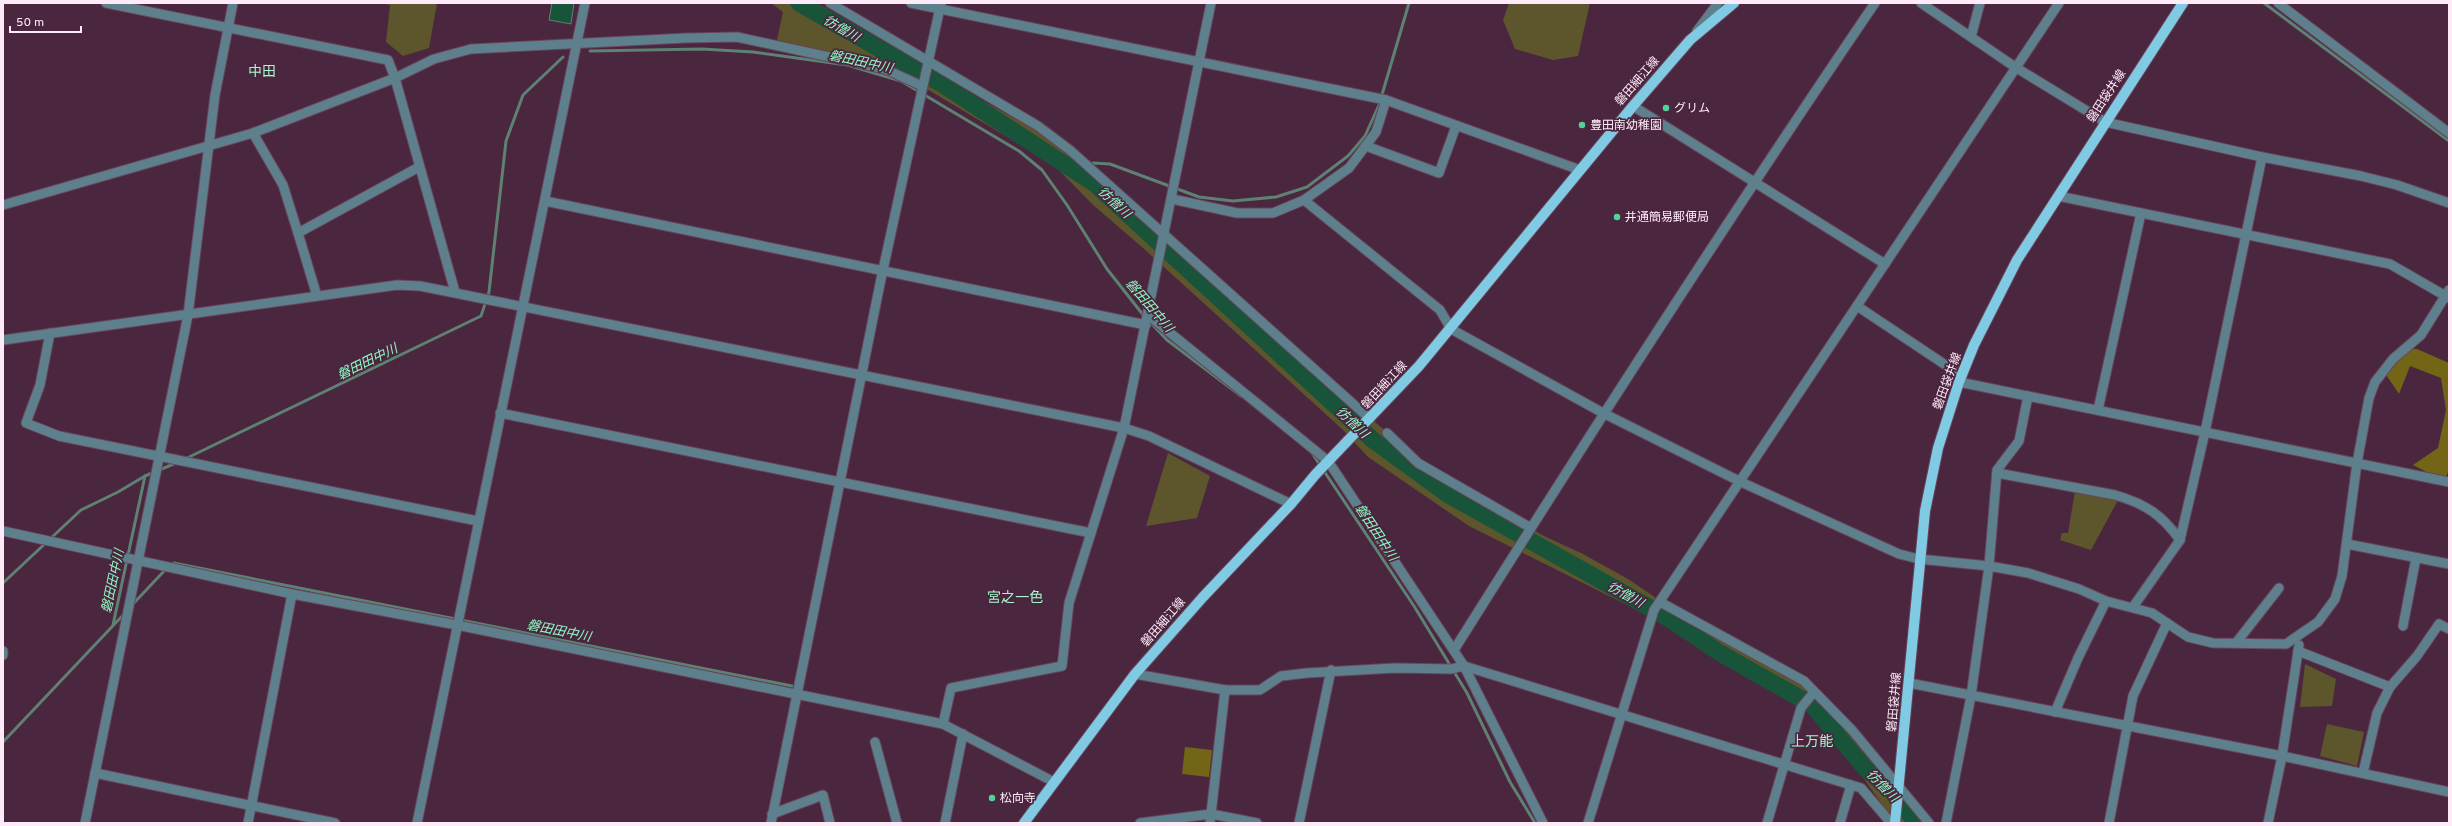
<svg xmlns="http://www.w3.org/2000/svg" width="2452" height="826" font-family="Overpass,'Noto Sans JP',sans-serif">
  <rect width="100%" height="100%" fill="#4b263f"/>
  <g fill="#5d562c">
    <polygon points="382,3 437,3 429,48 403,56 386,42 390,5"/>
    <polygon points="771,3 817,3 976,97 1025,124 1045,132 1391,436 1418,463 1544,536 1583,554 1628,579 1668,606 1804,681 1929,823 1895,823 1848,756 1827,723 1801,708 1729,656 1699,645 1655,619 1469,526 1368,457 1342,429 1143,248 1092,204 1054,165 922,86 885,69 777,40 783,12"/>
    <polygon points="1509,3 1590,3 1578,56 1553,60 1515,49 1503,20"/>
    <polygon points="1168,453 1210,476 1197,518 1146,526"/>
    <polygon points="2075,491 2118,500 2091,550 2060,540 2062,533 2068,533"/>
    <polygon points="2305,664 2336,679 2332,706 2300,707"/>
    <polygon points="2327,724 2364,732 2357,766 2320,756"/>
  </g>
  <g fill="#726616">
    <polygon points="2405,349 2417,349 2449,363 2449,470 2444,481 2413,465 2438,448 2446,410 2441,378 2410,366 2399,394 2387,376 2387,365"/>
    <polygon points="1185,747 1212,750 1209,777 1182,774"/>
  </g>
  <polygon fill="#175439" stroke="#5d8172" points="552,3 574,3 571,24 549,20"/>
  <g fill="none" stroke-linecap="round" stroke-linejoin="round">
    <g stroke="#5d8172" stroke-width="3">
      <polyline points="2264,3 2449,141"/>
      <polyline points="590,51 702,49 753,52 847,65 901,81 1019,151 1042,170 1067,205 1107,269 1144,316"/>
      <polyline points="1075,172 1093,163 1110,164 1199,197 1233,201 1276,197 1307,187 1348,156 1365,136 1379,105 1409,3"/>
      <polyline points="1151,323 1167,340 1241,396"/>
      <polyline points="1312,453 1414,606 1467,693 1510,782 1535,823"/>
      <polyline points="185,459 481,316 489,292 506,141 523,95 563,57"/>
      <polyline points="172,565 174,563 792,686"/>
      <polyline points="3,583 81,510 118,492 145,476"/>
      <polyline points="133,604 166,569"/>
      <polyline points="113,625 145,476 176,463"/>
      <polyline points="3,742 125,613"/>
    </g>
    <polyline stroke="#175439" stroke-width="17" points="799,3 940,83 1095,184 1373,440 1447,494 1666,617 1720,653 1812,705 1865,768 1893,792 1916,823"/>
    <g stroke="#68455c" stroke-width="11">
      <g id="minor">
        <polyline points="106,3 388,60 395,78 455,292"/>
        <polyline points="830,3 1038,126 1071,151 1370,419"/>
        <polyline points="911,3 1386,100 1580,170"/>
        <polyline points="1921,3 2015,67 2105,122 2262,157 2361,176 2397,185 2449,203"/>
        <polyline points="2278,3 2449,133"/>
        <polyline points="1697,31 1718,3"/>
        <polyline points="1971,37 1980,3"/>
        <polyline points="1633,106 1885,264"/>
        <polyline points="253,133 283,185 298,233"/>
        <polyline points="1366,146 1439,173 1456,126"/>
        <polyline points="2058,196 2390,264 2449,298"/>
        <polyline points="1172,199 1237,213 1273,213 1304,200 1349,168 1376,132 1386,100"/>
        <polyline points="1304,200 1440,310 1451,329 1603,413 1741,482 1899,554 1919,559 1989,566 2028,573 2079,589 2106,601 2152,613 2188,637 2213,643 2286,644 2318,622 2335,599 2342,576 2357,463 2369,398 2375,382 2393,359 2421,335 2449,290"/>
        <polyline points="545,201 1146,325"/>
        <polyline points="3,205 253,133 395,78 434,59 471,49 686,38 737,37 885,69 922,86"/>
        <polyline points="317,296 298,233 419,167"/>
        <polyline points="1857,306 1962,376"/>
        <polyline points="1148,315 1328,461 1464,666 1543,823"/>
        <polyline points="50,333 40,385 26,423 59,436 478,521"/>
        <polyline points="3,340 397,285 420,286 1124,428 1149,436 1291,504"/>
        <polyline points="1959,382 2449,482"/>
        <polyline points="2098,410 2141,213"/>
        <polyline points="500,413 1091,533"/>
        <polyline points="1387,433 1418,463 1531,528"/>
        <path d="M1997 473 2115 495C2146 504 2162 515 2180 540"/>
        <polyline points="3,531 292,594 457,625 943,724 1054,782"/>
        <polyline points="2347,544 2449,564"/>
        <polyline points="1660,602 1804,681 1852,730 1929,823"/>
        <polyline points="2133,607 2180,540 2205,432 2262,157"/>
        <polyline points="2403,626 2416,558"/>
        <polyline points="2236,643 2279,588"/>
        <path d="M1454 650C1591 432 1730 216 1875 3"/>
        <polyline points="3,651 3,655"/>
        <polyline points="2298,651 2390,687 2417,656 2439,624 2449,629"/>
        <polyline points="1135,674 1225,690 1260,690 1281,676 1307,673 1395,668 1451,669 1464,666 1851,785 1861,788 1891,823"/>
        <polyline points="1909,683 2282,756 2449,792"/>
        <polyline points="2055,712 2078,658 2106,601"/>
        <polyline points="943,724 951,688 1062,666 1069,603 1124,428 1211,3"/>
        <polyline points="875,742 897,823"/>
        <polyline points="95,773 335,823"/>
        <polyline points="2363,773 2377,713 2390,687"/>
        <polyline points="772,814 823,795 830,823"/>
        <polyline points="85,823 188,315 215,95 233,3"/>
        <polyline points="248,823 292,594"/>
        <polyline points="417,823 585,3"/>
        <polyline points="771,823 881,279 941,3"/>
        <polyline points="945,823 963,734"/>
        <polyline points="1140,823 1211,814 1257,823"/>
        <polyline points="1210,823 1225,690"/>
        <polyline points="1299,823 1331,670"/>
        <polyline points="1588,823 1654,610 2059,3"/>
        <polyline points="1767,823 1801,708 1814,692"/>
        <polyline points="1840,823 1851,785"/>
        <polyline points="1946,823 1971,696 1989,566 1997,470 2019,441 2028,396"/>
        <polyline points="2109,823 2133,696 2167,623"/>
        <polyline points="2268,823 2282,756 2299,645"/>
      </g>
    </g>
    <g stroke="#68455c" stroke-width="12">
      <g id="major">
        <polyline points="1024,823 1135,674 1203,597 1291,504 1315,475 1419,366 1633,106 1690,40 1734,3"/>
        <polyline points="1895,823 1925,511 1938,448 1959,382 1974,345 2017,260 2183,3"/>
      </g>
    </g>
    <use href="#minor" stroke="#5d808c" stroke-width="9"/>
    <use href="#major" stroke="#80cbe3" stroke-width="10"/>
  </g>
  <g fill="#51d397" stroke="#4b263f" stroke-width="1.5">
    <circle cx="1666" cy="108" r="4"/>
    <circle cx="1582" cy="125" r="4"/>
    <circle cx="1617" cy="217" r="4"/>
    <circle cx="992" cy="798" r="4"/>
  </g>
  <g text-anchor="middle" stroke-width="3.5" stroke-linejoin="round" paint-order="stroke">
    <g font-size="12" fill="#ffeaf7" stroke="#4b263f">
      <text transform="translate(1637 81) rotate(-49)" y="4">磐田細江線</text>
      <text transform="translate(2106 96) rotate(-57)" y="4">磐田袋井線</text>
      <text transform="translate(1947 381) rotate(-70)" y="4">磐田袋井線</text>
      <text transform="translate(1384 385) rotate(-47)" y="4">磐田細江線</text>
      <text transform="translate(1163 622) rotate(-49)" y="4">磐田細江線</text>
      <text transform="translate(1894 702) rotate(-85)" y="4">磐田袋井線</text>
    </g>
    <g font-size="12" fill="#ffeaf7" stroke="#4b263f" text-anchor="start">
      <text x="1674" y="112">グリム</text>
      <text x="1590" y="129">豊田南幼稚園</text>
      <text x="1625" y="221">井通簡易郵便局</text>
      <text x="1000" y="802">松向寺</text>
    </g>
    <g font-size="13" font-style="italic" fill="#8ffac4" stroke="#4b263f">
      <text transform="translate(842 28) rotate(30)" y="5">彷僧川</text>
      <text transform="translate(861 61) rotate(12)" y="5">磐田田中川</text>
      <text transform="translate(1115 202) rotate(43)" y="5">彷僧川</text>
      <text transform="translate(1150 305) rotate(49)" y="5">磐田田中川</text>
      <text transform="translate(367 361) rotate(-26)" y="5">磐田田中川</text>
      <text transform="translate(1353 422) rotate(43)" y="5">彷僧川</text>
      <text transform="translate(1377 532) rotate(56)" y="5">磐田田中川</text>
      <text transform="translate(112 581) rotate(-78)" y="5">磐田田中川</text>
      <text transform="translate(1626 594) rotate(29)" y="5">彷僧川</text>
      <text transform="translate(559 630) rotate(11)" y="5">磐田田中川</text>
      <text transform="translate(1883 785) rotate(45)" y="5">彷僧川</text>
    </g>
    <g font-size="14" fill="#a6f7cc" stroke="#4b263f">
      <text x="262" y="76">中田</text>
      <text x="1015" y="602">宮之一色</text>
      <text x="1812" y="746">上万能</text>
    </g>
  </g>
  <rect width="2452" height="826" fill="none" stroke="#ffeaf7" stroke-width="8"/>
  <path d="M10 26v6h71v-6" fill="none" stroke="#ffeaf7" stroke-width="2"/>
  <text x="16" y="26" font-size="12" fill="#ffeaf7" stroke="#4b263f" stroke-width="3" paint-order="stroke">50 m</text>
</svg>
